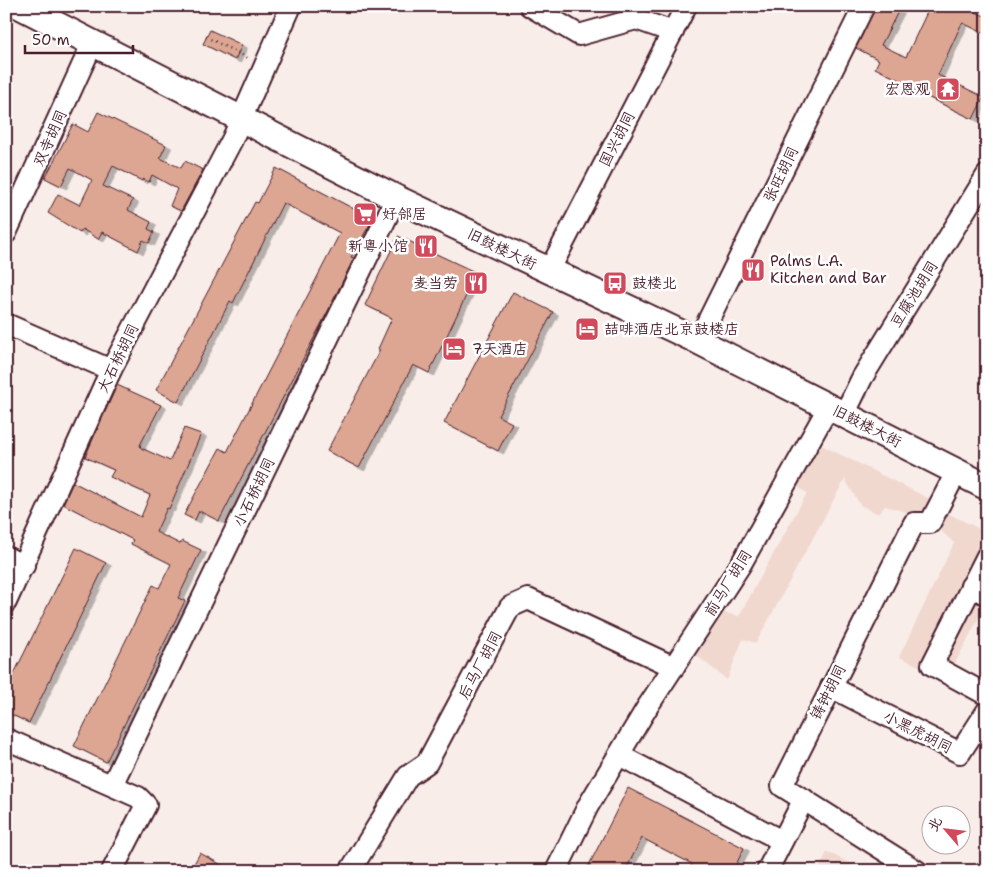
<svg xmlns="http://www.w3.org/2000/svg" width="993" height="877" font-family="'Shantell Sans','LXGW WenKai TC',sans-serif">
  <defs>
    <filter id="shadow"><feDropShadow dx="5.5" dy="3" stdDeviation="0" flood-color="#0004"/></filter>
  </defs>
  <rect width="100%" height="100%" fill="#f8ede9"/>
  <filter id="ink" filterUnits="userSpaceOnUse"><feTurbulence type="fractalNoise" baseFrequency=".02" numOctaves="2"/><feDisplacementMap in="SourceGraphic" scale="10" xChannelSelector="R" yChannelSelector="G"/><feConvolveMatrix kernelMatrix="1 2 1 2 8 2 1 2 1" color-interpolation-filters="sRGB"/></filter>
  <g filter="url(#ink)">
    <g fill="#f0d8cf">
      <polygon points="817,443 932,500 921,516 885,506 879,514 860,505 845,479 756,643 743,639 727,680 696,655 719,612 739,616 807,493 795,485"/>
      <polygon points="947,513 986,532 921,667 899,657 954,543 939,529"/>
      <polygon points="987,576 987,602 953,667 942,662"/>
      <polygon points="827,852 860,868 858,871 818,871"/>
    </g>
    <g fill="#dca693" stroke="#4a1f2b" filter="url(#shadow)">
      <polygon points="876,6 901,6 881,45 906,57 930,6 962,6 987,17 987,35 963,23 961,25 938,75 984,97 973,119 911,89 912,86 875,68 879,60 856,48"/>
      <polygon points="210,30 242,45 235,60 203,44"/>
      <polygon points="98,112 166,145 160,158 181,168 185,161 203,170 181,211 170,206 177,189 152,175 149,182 143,179 142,181 113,166 103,186 133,200 128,210 151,222 148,229 154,232 149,243 143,240 138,251 102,232 98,239 82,229 80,233 48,213 58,194 80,205 92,180 70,168 61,186 45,178 73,124 88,132"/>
      <polygon points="276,168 373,219 351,257 354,258 329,309 219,521 199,511 195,520 184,515 220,448 227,452 340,233 283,203 233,303 230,301 178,402 156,390 255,202 258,203"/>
      <polygon points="398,236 477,273 429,373 413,365 359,468 327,451 380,350 378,349 392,318 365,305"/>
      <polygon points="513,292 553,312 498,416 512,423 498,451 444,423"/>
      <polygon points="117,385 161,405 140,445 141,448 170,461 184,428 201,434 169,509 167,508 156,532 180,544 182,541 201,550 178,598 185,601 106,762 74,746 153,585 159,588 171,564 131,544 133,540 63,504 73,482 141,517 150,495 110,477 114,470 85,457"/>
      <polygon points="76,548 106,563 29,723 6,712 6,690"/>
      <polygon points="628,788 744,848 733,871 688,871 692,864 642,838 625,871 586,871"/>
      <polygon points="200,853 232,871 190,871"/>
    </g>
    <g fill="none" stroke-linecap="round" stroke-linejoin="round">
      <g stroke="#4a1f2b" stroke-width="24">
        <g id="minor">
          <polyline points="530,6 579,35 636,19 673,32"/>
          <polyline points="6,233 93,42"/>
          <polyline points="549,271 686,6"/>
          <polyline points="6,324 111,370"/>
          <polyline points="698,341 864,6"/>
          <polyline points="844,415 862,378 987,175"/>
          <polyline points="987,556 932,665 987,695"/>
          <polyline points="6,557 24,566"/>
          <polyline points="971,586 987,595"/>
          <polyline points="6,602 111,370 232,140 291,6"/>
          <polyline points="831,687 960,753 987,711"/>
          <polyline points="6,739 138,797 146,805 112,871"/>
          <polyline points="619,755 782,841"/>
          <polyline points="112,785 396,198"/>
          <polyline points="350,871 408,776 427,763 510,607 528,599 674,667"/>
          <polyline points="556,871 588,806 648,706 741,564 829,406"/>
          <polyline points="767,871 804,799"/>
          <polyline points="917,871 782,786 914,523 930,523 957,471"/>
        </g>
      </g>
      <g stroke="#4a1f2b" stroke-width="29">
        <polyline id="major" points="20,6 396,198 698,341 987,487"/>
      </g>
      <polyline stroke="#4a1f2b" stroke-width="2.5" stroke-dasharray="1 4" stroke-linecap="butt" points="206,37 250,59"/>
      <use href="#minor" stroke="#fff" stroke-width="20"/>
      <use href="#major" stroke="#fff" stroke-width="25"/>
    </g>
  </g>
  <defs>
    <g id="temple-square" transform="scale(1.25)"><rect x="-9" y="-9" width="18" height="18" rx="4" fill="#d1495b" stroke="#fff"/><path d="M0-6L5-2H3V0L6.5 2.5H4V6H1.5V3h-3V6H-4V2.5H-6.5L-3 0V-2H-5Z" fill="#fff"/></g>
    <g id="supermarket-square" transform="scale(1.25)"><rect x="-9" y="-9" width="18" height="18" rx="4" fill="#d1495b" stroke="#fff"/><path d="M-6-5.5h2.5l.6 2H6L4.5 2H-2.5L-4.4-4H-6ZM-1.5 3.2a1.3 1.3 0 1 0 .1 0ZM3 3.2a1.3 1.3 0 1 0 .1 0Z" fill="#fff"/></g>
    <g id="restaurant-square" transform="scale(1.25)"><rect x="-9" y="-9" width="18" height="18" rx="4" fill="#d1495b" stroke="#fff"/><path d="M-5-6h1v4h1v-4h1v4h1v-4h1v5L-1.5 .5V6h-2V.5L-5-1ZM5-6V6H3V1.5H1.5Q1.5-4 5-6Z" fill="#fff"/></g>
    <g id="bus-square" transform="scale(1.25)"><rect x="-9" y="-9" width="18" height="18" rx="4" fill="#d1495b" stroke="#fff"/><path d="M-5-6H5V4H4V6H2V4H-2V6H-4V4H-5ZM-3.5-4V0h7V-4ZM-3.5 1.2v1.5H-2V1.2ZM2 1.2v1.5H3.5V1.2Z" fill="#fff"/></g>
    <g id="hotel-square" transform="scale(1.25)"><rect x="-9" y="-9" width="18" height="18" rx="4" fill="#d1495b" stroke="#fff"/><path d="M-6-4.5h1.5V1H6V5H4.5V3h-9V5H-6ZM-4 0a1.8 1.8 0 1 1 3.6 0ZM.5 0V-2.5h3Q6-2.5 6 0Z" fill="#fff"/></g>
  </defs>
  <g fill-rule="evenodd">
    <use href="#temple-square" x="948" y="89"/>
    <use href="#supermarket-square" x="365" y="214"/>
    <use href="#restaurant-square" x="426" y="246"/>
    <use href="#restaurant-square" x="753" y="270"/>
    <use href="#restaurant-square" x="476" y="283"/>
    <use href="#bus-square" x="615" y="283"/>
    <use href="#hotel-square" x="587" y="329"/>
    <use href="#hotel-square" x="454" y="349"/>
  </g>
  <g text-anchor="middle" stroke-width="5" stroke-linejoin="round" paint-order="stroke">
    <g font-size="15" fill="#4a1f2b" stroke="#fff" text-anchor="start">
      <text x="930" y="94" text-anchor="end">宏恩观</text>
      <text x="382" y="219">好邻居</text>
      <text x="408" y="251" text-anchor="end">新粤小馆</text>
      <text x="770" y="266">Palms L.A.<tspan x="770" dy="17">Kitchen and Bar</tspan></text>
      <text x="458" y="288" text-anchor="end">麦当劳</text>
      <text x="632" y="288">鼓楼北</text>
      <text x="604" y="334">喆啡酒店北京鼓楼店</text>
      <text x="472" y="354">7天酒店</text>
    </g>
    <g font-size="15" fill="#4a1f2b" stroke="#fff">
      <text transform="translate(50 138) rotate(-66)" y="5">双寺胡同</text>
      <text transform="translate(617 139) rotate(-63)" y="5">国兴胡同</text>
      <text transform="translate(781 174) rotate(-64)" y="5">张旺胡同</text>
      <text transform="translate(502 249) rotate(26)" y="5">旧鼓楼大街</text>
      <text transform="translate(914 294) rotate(-58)" y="5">豆腐池胡同</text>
      <text transform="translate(118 358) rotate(-64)" y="5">大石桥胡同</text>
      <text transform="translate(867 426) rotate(27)" y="5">旧鼓楼大街</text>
      <text transform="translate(254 492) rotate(-64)" y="5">小石桥胡同</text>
      <text transform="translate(728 583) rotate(-58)" y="5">前马厂胡同</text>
      <text transform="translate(480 665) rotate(-62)" y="5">后马厂胡同</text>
      <text transform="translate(828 692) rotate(-63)" y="5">铸钟胡同</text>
      <text transform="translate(918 732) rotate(27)" y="5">小黑虎胡同</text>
    </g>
  </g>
  <rect width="993" height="877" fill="none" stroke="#fff" stroke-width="25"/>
  <rect x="12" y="12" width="968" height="852" fill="none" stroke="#4a1f2b" stroke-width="2" filter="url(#ink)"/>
  <g transform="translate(946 830) rotate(298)"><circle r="24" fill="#ffffff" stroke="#b7a5aa"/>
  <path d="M0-4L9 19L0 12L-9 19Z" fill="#d1495b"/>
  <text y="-8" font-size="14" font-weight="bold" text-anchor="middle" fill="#4a1f2b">北</text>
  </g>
  <path d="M25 45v8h108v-8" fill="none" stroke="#4a1f2b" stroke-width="2.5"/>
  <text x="32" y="45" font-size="15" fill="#4a1f2b" stroke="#ffffff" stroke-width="4" paint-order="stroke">50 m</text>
</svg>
